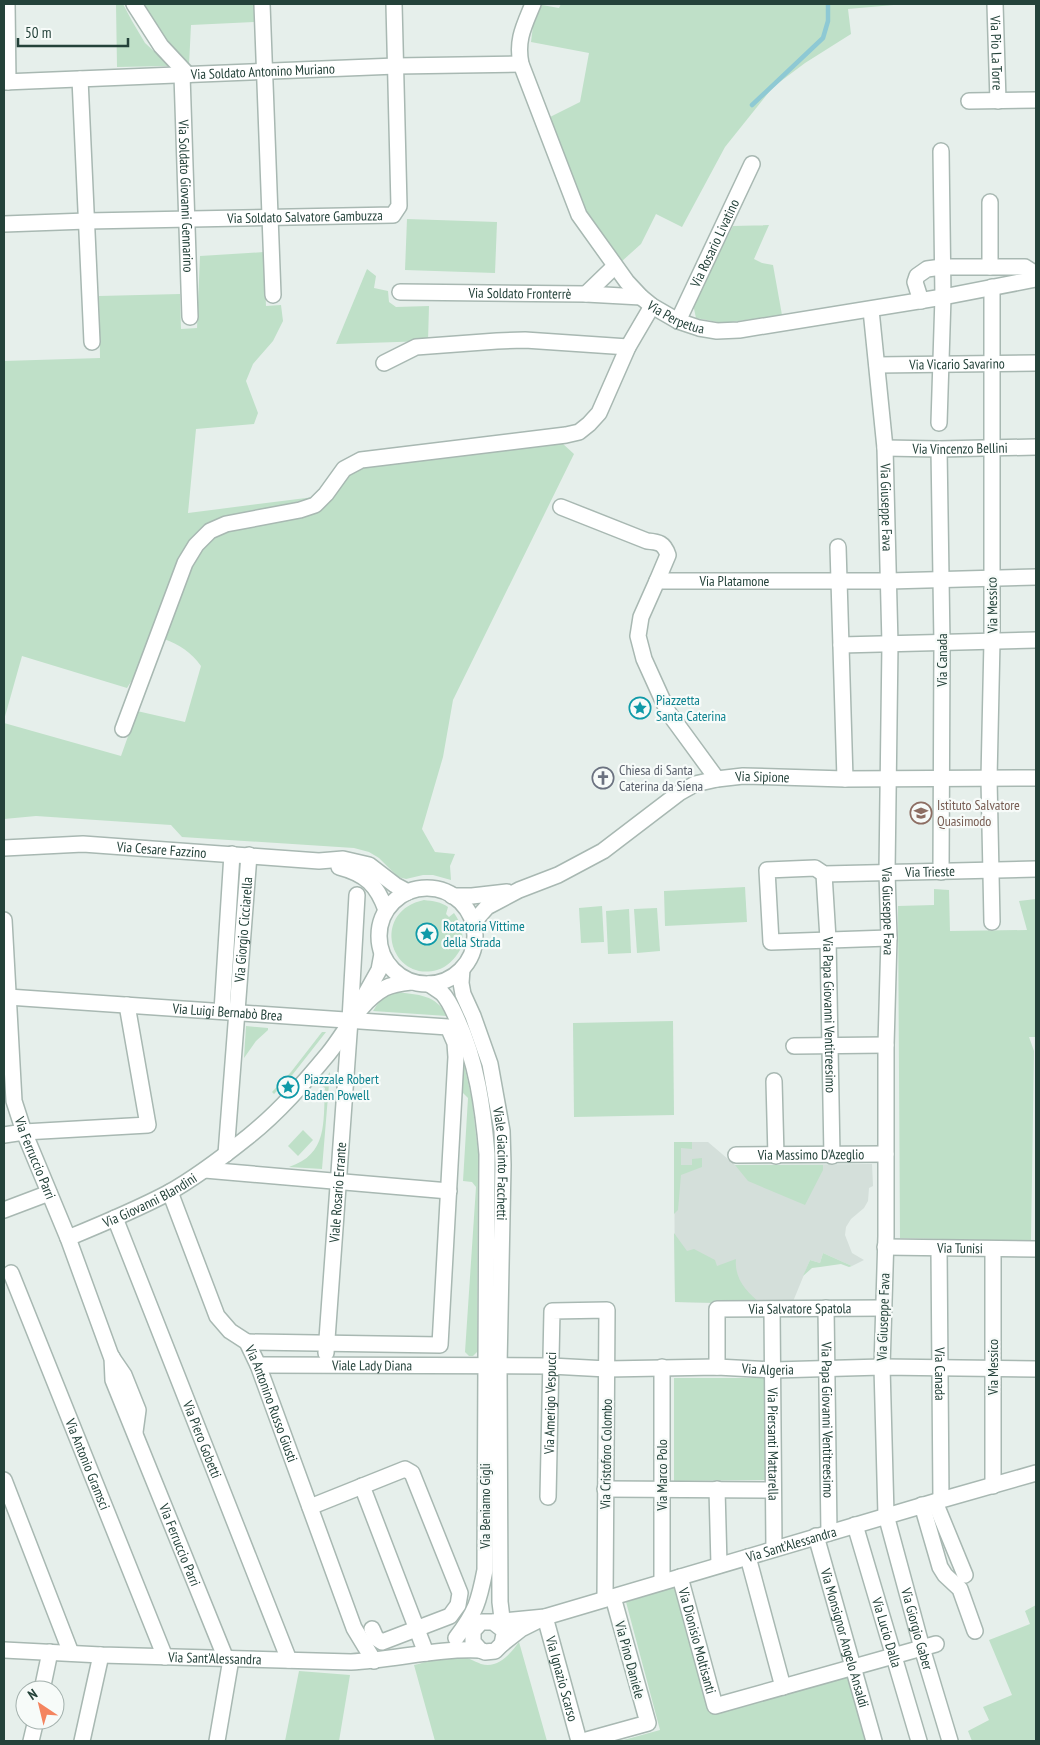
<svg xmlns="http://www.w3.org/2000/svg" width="1040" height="1745" font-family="'PT Sans Narrow',sans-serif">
  <rect width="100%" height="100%" fill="#e6efeb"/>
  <polygon fill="#d4dfda" points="674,1142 708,1142 735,1165 872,1164 873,1186 869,1188 868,1201 864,1208 851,1219 846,1227 845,1235 852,1253 864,1260 852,1266 823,1253 820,1263 810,1260 792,1304 675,1302"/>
  <g fill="#bfe0c8">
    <polygon points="116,4 123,4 132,21 145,43 170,66 117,67"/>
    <polygon points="142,4 254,4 254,22 191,25 189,65 170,46"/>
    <polygon points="561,4 905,4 848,9 851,34 805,63 773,87 725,147 682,227 656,214 641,244 621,262 581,203 550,117 580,102 589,53 531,42 533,26 542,5 559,8"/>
    <polygon points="407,219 497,222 495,273 405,270"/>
    <polygon points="769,225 754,259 762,263 773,265 782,315 723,323 696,318 693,304 733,226"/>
    <polygon points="264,252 266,306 281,305 283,321 273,341 253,364 246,381 258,413 254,424 196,429 188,513 314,497 257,513 215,521 139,669 127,688 22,656 4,720 4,361 100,358 99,296 180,294 181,329 197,328 200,256"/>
    <polygon points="367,269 376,276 374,288 388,291 389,302 396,307 429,306 428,341 336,344"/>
    <path d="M562 443 574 454 453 700 443 757 422 829 435 852 455 854 450 866 451 880 433 875H423L406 879 398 877 379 858 369 852 354 848 182 837 171 825 36 816 4 819V723L121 756 137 711 185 722 201 666C191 652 180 645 164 639L185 575 199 547 224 528 293 516 347 473 360 466Z"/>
    <polygon points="745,887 747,922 665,926 664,891"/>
    <polygon points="934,889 949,890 950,931 1027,930 1019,901 1036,899 1036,1037 1029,1037 1034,1051 1031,1241 900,1238 898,906 934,905"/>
    <path d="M424 900C433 901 441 902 448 907L446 914 449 917 454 913C462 924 465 937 460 950 455 959 447 967 437 970 391 983 369 912 424 900Z"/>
    <polygon points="602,906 604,942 581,943 579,908"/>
    <polygon points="657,908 660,951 637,953 634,909"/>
    <polygon points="629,909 631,953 608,954 606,911"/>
    <path d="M397 992C418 995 436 994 447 1016L373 1011C379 1001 385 994 397 992Z"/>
    <polygon points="673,1021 674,1115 574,1117 573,1023"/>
    <polygon points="246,1026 268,1028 268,1030 256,1041 244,1058"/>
    <polygon points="322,1032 326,1032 293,1074 274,1094 272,1092 291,1072"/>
    <polygon points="463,1060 472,1100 478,1152 477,1352 473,1356 469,1356 465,1352 476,1187 472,1182 463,1181 468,1098 460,1090"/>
    <path d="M330 1072 322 1169 289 1167C328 1154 323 1123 325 1088L320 1084Z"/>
    <polygon points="303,1130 313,1140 298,1156 288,1146"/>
    <polygon points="674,1142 692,1142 692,1149 681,1148 681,1165 692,1165 692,1159 702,1158 702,1167 681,1175 678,1210 674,1214"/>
    <polygon points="735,1165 823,1165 823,1170 805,1205 748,1181"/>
    <path d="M674 1233 687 1251 694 1249 715 1260 717 1266 736 1259C734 1279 747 1292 761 1304L675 1302Z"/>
    <polygon points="823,1253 852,1266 849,1267 841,1264 820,1267 812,1268 803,1276 810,1260 820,1263"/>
    <polygon points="674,1378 765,1378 765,1480 674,1481"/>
    <polygon points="676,1587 711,1713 848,1677 867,1741 620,1741 660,1730 626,1602"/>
    <polygon points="1036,1605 1036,1741 972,1741 968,1731 989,1720 983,1707 1012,1695 989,1640 1030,1624 1025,1611"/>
    <path d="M519 1642 547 1741H435L414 1665C427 1662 445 1654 459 1656 467 1657 474 1661 481 1664 498 1669 510 1654 519 1642Z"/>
    <polygon points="299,1671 350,1675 339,1741 285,1741"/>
  </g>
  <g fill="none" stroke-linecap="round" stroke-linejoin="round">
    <polyline stroke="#8ec9d4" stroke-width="4.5" points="752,105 823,38 828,21 828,4"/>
    <g stroke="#a8b8b2" stroke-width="18">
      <g id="minor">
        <polyline points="7,4 8,82"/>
        <polyline points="134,4 161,46 188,75"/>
        <polyline points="262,4 273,295"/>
        <path id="s1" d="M533 4C524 26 516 40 521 64L579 215 627 282 641 297 652 306 678 321 699 328 717 331 739 330 943 297 1036 279"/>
        <path id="s2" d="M995 4 998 101"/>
        <path id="s3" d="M182 75 190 317"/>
        <polyline points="80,79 92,342"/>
        <path id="s4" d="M4 82 396 66 521 64"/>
        <polyline points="969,101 1036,100"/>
        <path id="s5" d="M4 224 87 221 393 215 399 206 394 4"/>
        <polyline points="990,267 990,202"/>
        <path id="s6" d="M400 292 586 294 641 297"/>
        <polyline points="586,294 615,266"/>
        <polyline points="921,301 915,282 917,276 927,269 942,267 1025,267 1036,274"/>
        <path id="s7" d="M871 310 885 448 890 644 887 872 889 938 886 1045V1236L882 1367 886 1515 922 1648 950 1741"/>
        <path id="s8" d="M678 321 752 164"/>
        <polyline points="384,363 416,347 497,341 525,340 628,347"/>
        <path id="s9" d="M877 365 1036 363"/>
        <polyline points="939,423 943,297 941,151"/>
        <path id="s10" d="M885 448 939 449 1036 447"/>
        <polyline points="939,449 942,643 941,872"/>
        <path d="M561 507 647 541C659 542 664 543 668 555L657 581"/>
        <polyline points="838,547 845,779"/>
        <polyline points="841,645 1036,640"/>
        <polyline points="123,729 185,563 196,545 210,531 226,524 300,510 315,505 326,494 344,469 361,460 566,435 579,432 589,424 599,413 628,347 652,306"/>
        <path id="s11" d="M717 779 668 712 644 659 638 636 641 617 657 581H889L1036 577"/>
        <path id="s12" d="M4 848 83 844 319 861 343 859 369 865 395 885 408 892"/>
        <path d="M339 867C366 874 377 885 386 910"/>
        <path id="s13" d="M824 874 828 939 832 1156"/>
        <circle cx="427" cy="936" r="48"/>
        <polyline points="452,896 472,896 507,892"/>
        <path id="s14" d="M4 920 14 1101 24 1132 68 1238 111 1356 124 1375 138 1410 135 1432"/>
        <polyline points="992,922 989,779 992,641 992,287"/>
        <path id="s15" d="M473 925 479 916 487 907 519 890 558 875 603 851 679 793 695 784 717 779 743 776 845 779 1036 778"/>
        <path id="s16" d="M889 938 771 942 767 870 815 868 824 874 1036 869"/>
        <path id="s17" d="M462 969 461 983 463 994 473 1016 490 1064 502 1131 503 1165 499 1366 500 1602 504 1634 502 1644 495 1651 485 1652 480 1650 473 1642V1631L481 1622H493L502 1629"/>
        <path d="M429 984C433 987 438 990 442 993 449 1000 453 1010 457 1019 477 1062 483 1108 487 1154L485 1570C479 1601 476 1612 456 1638"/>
        <path id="s18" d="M8 997 448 1027 455 1043 456 1057 440 1345 247 1342"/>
        <polyline points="360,1004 379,970 382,954"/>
        <polyline points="222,1011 232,854"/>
        <polyline points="794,1046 886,1045"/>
        <polyline points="774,1081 776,1156"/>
        <polyline points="4,1135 24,1132 148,1125 127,1005"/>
        <path id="s19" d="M226 1154 249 855"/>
        <path id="s20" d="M736 1155 886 1154"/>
        <polyline points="205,1170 449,1191"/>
        <path id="s21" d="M170 1192 217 1316 230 1331 247 1342 258 1365 354 1628 374 1661"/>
        <polyline points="4,1210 49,1193"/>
        <path id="s22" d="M115 1218 289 1660"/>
        <path id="s23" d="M68 1238C102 1224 136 1210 168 1193 197 1177 224 1156 249 1136 279 1112 304 1083 328 1054 347 1031 358 1003 385 988 393 984 402 983 411 982"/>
        <path id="s24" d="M885 1247 1036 1249"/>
        <path id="s25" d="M939 1248 941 1500"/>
        <polyline points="993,1249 993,1486"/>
        <path id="s26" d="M11 1273 165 1657"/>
        <path id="s27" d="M826 1308 829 1533"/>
        <path id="s28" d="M772 1309 774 1549"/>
        <path id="s29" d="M326 1353 350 1020 357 895"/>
        <path id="s30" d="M112 1357 113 1380 226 1659"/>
        <path id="s31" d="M258 1365 551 1366 607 1369 717 1367 774 1370 882 1367 1036 1369"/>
        <path id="s32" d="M717 1367V1309L884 1308"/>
        <polyline points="4,1480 71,1653"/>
        <polyline points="362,1486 426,1653"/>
        <polyline points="605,1489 773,1490"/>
        <polyline points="717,1489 719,1565"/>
        <path id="s33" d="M548 1497 552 1311 607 1310 605 1599"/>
        <polyline points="935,1502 965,1575"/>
        <polyline points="922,1505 940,1567 945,1575 960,1589 975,1631"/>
        <polyline points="310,1507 405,1469 412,1473 460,1593 458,1605 450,1616 382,1642 376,1638 372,1629"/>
        <path id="s34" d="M855 1525 919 1741"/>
        <path id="s35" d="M816 1536 874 1741"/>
        <polyline points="748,1557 783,1687"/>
        <path id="s36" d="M680 1577 715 1706 936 1644"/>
        <polyline points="662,1582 662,1367"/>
        <path id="s37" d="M545 1617 579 1741"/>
        <path id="s38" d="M494 1622 545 1617 941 1500 1036 1473"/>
        <polyline points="502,1644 521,1629 537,1621"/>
        <path id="s39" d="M4 1650 101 1655 351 1662C394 1660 437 1648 480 1650"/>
        <polyline points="42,1690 50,1652"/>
        <polyline points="31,1741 36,1720"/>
        <polyline points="82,1741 101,1655"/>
        <polyline points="217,1741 231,1659"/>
        <polyline points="583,1741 648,1723 613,1597"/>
      </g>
    </g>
    <use href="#minor" stroke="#fff" stroke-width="15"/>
  </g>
  <defs>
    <g id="sight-ring" transform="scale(1.125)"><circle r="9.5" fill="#f7fbf9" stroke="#0f9aa8" stroke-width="1.5"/><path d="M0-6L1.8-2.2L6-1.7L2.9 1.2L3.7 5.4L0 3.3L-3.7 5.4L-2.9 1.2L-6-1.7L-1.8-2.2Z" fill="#0f9aa8"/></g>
    <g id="church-ring" transform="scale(1.125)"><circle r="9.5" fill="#f7fbf9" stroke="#6b7280" stroke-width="1.5"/><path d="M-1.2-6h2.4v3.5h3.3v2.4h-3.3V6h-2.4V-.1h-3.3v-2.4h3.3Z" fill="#6b7280"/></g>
    <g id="school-ring" transform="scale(1.125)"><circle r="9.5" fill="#f7fbf9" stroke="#8d6e63" stroke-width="1.5"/><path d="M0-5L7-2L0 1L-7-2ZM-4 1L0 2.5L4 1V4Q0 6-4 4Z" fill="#8d6e63"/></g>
  </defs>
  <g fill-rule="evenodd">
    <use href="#sight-ring" x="640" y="708"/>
    <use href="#church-ring" x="603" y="778"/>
    <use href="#school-ring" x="921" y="813"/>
    <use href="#sight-ring" x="427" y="934"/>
    <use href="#sight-ring" x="288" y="1087"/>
  </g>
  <g text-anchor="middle" stroke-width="4.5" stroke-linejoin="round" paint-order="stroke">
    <g font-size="14" fill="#24423a" stroke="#f7fbf9">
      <text dy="5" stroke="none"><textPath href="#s2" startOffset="49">Via Pio La Torre</textPath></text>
      <text dy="5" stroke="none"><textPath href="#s4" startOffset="259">Via Soldato Antonino Muriano</textPath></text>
      <text dy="5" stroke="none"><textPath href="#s3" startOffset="121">Via Soldato Giovanni Gennarino</textPath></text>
      <text dy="5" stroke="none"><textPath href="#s5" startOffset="301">Via Soldato Salvatore Gambuzza</textPath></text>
      <text dy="5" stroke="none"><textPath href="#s8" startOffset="86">Via Rosario Livatino</textPath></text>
      <text dy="5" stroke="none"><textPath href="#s6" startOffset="120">Via Soldato Fronterrè</textPath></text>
      <text dy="5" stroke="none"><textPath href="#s1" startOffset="368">Via Perpetua</textPath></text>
      <text dy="5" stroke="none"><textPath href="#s9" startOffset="80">Via Vicario Savarino</textPath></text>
      <text dy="5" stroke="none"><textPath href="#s10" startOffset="75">Via Vincenzo Bellini</textPath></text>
      <text dy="5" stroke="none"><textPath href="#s7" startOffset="198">Via Giuseppe Fava</textPath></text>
      <text dy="5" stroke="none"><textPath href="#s11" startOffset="301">Via Platamone</textPath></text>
      <text transform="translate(992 605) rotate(-91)" y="5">Via Messico</text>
      <text transform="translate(942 660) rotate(-90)" y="5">Via Canada</text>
      <text dy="5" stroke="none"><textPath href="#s15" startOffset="334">Via Sipione</textPath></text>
      <text dy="5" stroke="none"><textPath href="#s12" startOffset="158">Via Cesare Fazzino</textPath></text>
      <text dy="5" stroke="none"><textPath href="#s16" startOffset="355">Via Trieste</textPath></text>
      <text dy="5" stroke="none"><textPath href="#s7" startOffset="602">Via Giuseppe Fava</textPath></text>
      <text dy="5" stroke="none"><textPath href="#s19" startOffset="225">Via Giorgio Cicciarella</textPath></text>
      <text dy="5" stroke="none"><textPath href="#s18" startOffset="220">Via Luigi Bernabò Brea</textPath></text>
      <text dy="5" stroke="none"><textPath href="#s13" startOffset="141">Via Papa Giovanni Ventitreesimo</textPath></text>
      <text dy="5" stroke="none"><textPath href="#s20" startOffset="75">Via Massimo D'Azeglio</textPath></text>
      <text dy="5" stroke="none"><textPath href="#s14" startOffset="242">Via Ferruccio Parri</textPath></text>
      <text dy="5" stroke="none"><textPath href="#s17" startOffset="201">Viale Giacinto Facchetti</textPath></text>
      <text dy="5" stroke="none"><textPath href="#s29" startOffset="161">Viale Rosario Errante</textPath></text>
      <text dy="5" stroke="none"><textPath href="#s23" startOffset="90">Via Giovanni Blandini</textPath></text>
      <text dy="5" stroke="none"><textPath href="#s24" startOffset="75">Via Tunisi</textPath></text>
      <text dy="5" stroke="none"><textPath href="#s32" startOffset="141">Via Salvatore Spatola</textPath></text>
      <text transform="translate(883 1317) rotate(-88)" y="5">Via Giuseppe Fava</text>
      <text dy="5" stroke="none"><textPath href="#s31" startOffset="114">Viale Lady Diana</textPath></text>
      <text transform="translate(993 1367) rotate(-90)" y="5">Via Messico</text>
      <text dy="5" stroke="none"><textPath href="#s31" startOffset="510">Via Algeria</textPath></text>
      <text dy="5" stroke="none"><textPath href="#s25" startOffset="126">Via Canada</textPath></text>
      <text dy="5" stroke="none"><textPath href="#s21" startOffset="239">Via Antonino Russo Giusti</textPath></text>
      <text dy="5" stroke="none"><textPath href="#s33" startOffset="94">Via Amerigo Vespucci</textPath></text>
      <text dy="5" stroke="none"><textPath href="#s27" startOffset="112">Via Papa Giovanni Ventitreesimo</textPath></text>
      <text dy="5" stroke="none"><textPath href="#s22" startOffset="238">Via Piero Gobetti</textPath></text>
      <text dy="5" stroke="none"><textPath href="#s28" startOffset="135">Via Piersanti Mattarella</textPath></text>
      <text transform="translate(606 1454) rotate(-89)" y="5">Via Cristoforo Colombo</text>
      <text dy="5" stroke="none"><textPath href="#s26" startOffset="206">Via Antonio Gramsci</textPath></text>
      <text transform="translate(662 1475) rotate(-90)" y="5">Via Marco Polo</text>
      <text transform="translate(485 1506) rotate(-90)" y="5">Via Beniamo Gigli</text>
      <text dy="5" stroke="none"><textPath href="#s38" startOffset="308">Via Sant'Alessandra</textPath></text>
      <text dy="5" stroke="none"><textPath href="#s30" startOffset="201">Via Ferruccio Parri</textPath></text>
      <text dy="5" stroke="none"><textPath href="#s7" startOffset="1324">Via Giorgio Gaber</textPath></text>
      <text dy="5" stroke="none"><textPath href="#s34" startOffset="112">Via Lucio Dalla</textPath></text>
      <text dy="5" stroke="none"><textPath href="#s35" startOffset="106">Via Monsignor Angelo Ansaldi</textPath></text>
      <text dy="5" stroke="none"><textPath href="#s36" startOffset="66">Via Dionisio Moltisanti</textPath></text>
      <text dy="5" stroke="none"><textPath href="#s39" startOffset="211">Via Sant'Alessandra</textPath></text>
      <text transform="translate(630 1660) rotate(75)" y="5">Via Pino Daniele</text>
      <text dy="5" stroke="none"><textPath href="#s37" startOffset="64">Via Ignazio Scarso</textPath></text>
    </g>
    <g font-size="14" fill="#0d838f" stroke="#f7fbf9" text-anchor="start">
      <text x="656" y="705">Piazzetta<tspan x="656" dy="16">Santa Caterina</tspan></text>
      <text x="443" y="931">Rotatoria Vittime<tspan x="443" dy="16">della Strada</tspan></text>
      <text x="304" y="1084">Piazzale Robert<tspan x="304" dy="16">Baden Powell</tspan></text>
    </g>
    <g font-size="14" fill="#5b616d" stroke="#f7fbf9" text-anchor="start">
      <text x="619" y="775">Chiesa di Santa<tspan x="619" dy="16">Caterina da Siena</tspan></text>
    </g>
    <g font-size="14" fill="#785e54" stroke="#f7fbf9" text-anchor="start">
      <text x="937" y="810">Istituto Salvatore<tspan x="937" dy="16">Quasimodo</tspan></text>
    </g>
  </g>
  <rect width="1040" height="1745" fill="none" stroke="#24423a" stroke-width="10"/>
  <g transform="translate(40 1705) rotate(325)"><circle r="24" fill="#f7fbf9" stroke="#a3b1ad"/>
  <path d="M0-4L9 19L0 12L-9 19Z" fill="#f4845f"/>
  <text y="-8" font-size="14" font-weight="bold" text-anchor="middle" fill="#24423a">N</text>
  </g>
  <path d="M18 38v8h110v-8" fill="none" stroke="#24423a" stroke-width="2.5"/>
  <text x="25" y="38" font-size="15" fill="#24423a" stroke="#f7fbf9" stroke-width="4" paint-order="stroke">50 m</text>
</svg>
